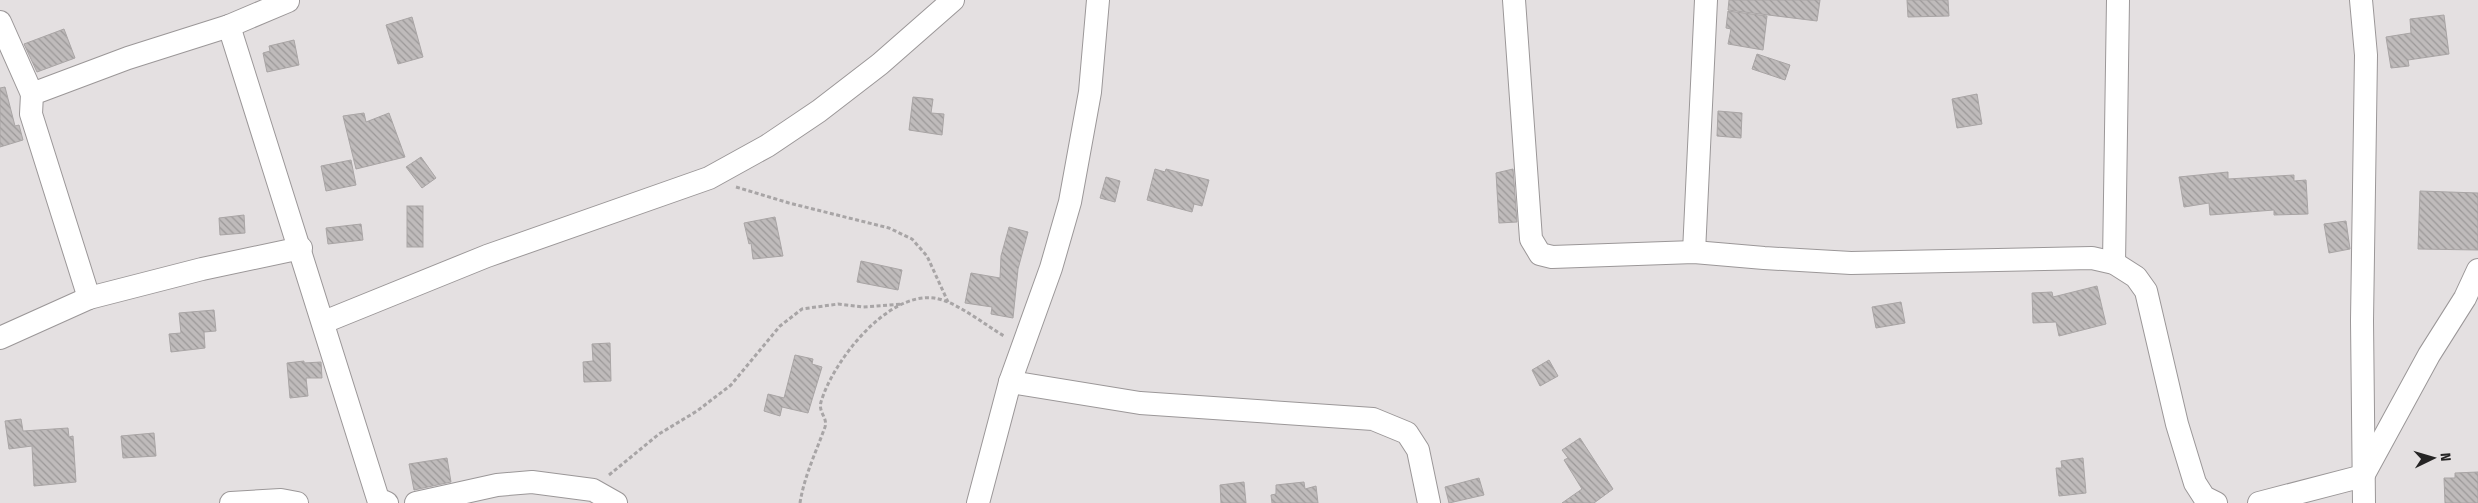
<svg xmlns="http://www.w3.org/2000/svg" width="2478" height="503" font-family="'Fira Sans Condensed',sans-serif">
  <defs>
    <pattern id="building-back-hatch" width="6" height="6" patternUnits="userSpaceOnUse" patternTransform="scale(1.25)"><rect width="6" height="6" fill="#bfbbbb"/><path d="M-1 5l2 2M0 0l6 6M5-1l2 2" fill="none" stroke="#9b9898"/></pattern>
  </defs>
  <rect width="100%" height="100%" fill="#e4e0e1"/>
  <g fill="url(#building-back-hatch)" stroke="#a9a5a5">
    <polygon points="1729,0 1820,0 1817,21 1728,10"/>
    <polygon points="1907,0 1948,0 1949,16 1908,17"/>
    <polygon points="1728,11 1767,16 1763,50 1728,44 1731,29 1726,28"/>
    <polygon points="2444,15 2449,54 2408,60 2409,66 2391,68 2386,37 2411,33 2410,19"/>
    <polygon points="412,17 423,57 398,64 386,25"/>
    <polygon points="64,29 75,58 37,72 24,44"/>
    <polygon points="294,40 299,65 267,72 263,53 270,51 269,46"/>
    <polygon points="1757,54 1790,65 1785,80 1752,69"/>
    <polygon points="5,87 15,126 19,125 23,140 0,147 0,88"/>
    <polygon points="1977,94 1982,124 1957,128 1952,99"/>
    <polygon points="913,97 933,99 931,113 944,114 942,135 909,130"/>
    <polygon points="1718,111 1742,113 1741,138 1717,136"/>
    <polygon points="364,113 366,122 389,113 405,157 356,169 343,116"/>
    <polygon points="421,157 436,178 422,188 406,167"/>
    <polygon points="351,160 356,185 326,191 321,166"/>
    <polygon points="1155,169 1165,172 1166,169 1209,180 1202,206 1194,204 1192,212 1147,200"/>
    <polygon points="1513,169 1517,222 1499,223 1496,173"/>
    <polygon points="2228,172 2228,179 2294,175 2294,181 2306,180 2308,214 2274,215 2274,210 2210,215 2209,203 2184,207 2179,177"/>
    <polygon points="1106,177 1120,181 1115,202 1100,198"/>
    <polygon points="2420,191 2478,193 2478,250 2418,249"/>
    <rect x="407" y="206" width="16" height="41"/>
    <polygon points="244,215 245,233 220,235 219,218"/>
    <polygon points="775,217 783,256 753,259 751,243 749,244 744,223"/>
    <polygon points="2346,221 2350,249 2329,253 2324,224"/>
    <polygon points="361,224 363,240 328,244 326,228"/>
    <polygon points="1009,227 1028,232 1018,269 1013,318 991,314 992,307 965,303 971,273 1000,278 1001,256"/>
    <polygon points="861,261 902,270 898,290 857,282"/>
    <polygon points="2097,286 2106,324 2059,336 2056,322 2033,323 2032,293 2052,292 2053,297"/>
    <polygon points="1901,302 1905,323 1876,328 1872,307"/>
    <polygon points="214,310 216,331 204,332 205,348 171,352 169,334 181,333 179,313"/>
    <polygon points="610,343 611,381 584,382 583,362 593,361 592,344"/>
    <polygon points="795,355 813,359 812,364 822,367 808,413 782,407 780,416 764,411 768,394 784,398"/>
    <polygon points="1549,360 1558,376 1540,386 1532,370"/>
    <polygon points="304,361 304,363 321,362 322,378 306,378 308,396 290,398 287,363"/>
    <polygon points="21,419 23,431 68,428 69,437 73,436 76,482 34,486 32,446 9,449 5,421"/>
    <polygon points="154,433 156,456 123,458 121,436"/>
    <polygon points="1580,438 1613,489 1594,503 1562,503 1582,489 1564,460 1568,458 1562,450"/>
    <polygon points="447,458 451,482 414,490 409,464"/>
    <polygon points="2083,458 2086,493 2059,496 2056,468 2062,468 2061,461"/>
    <polygon points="2478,472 2478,503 2445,503 2444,478 2455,478 2455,473"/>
    <polygon points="1479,478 1484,495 1449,503 1445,487"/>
    <polygon points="1244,482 1246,503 1221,503 1220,485"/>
    <polygon points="1304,482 1305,489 1316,486 1318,503 1272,503 1271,495 1276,494 1276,485"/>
  </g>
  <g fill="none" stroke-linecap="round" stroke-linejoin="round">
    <g stroke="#9b9798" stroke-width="24">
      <g id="street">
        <polyline points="1514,0 1531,239 1540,254 1552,257 1694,252 1764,258 1851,263 2092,258 2114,263 2136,277 2146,291 2177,424 2195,483 2204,497 2216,503"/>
        <polyline points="2361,0 2366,55 2362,321 2364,503"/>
        <polyline points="0,22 32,94"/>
        <polyline points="229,26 378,499 387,503"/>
        <polyline points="1694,252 1706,0"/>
        <polyline points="2114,263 2118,0"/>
        <polyline points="89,298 31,114 32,94 128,58 229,26 288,1"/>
        <polyline points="324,322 487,256 709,178 767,146 819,111 880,64 953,0"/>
        <polyline points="0,338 89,298 202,269 301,248"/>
        <polyline points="1010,382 1140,403 1373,419 1407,433 1418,450 1429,503"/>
        <polyline points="231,503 281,500 297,503"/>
        <polyline points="416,503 497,485 532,482 593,490 616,503"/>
        <polyline points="978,503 1010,382 1051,268 1070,202 1090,92 1098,0"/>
        <polyline points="2259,503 2363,476 2429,355 2465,298 2478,270"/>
      </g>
    </g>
    <g stroke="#a8a5a6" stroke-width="3" stroke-dasharray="4 2.5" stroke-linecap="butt">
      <polyline points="736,187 789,203 889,228 912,239 927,256 948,302"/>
      <polyline points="609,475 659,434 697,411 731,385 780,326 802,309 838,304 863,307 902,304"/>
      <path d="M800 503C804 477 816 452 825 427 828 418 818 412 821 402 833 361 887 292 934 298 956 301 985 325 1004 336"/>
    </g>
    <use href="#street" stroke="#fff" stroke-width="22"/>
  </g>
  <g transform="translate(2433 458) rotate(85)" stroke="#e4e0e1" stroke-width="4" paint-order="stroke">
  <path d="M0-4L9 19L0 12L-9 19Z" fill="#252424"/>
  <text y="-8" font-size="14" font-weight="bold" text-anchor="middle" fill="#252424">N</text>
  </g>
</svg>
